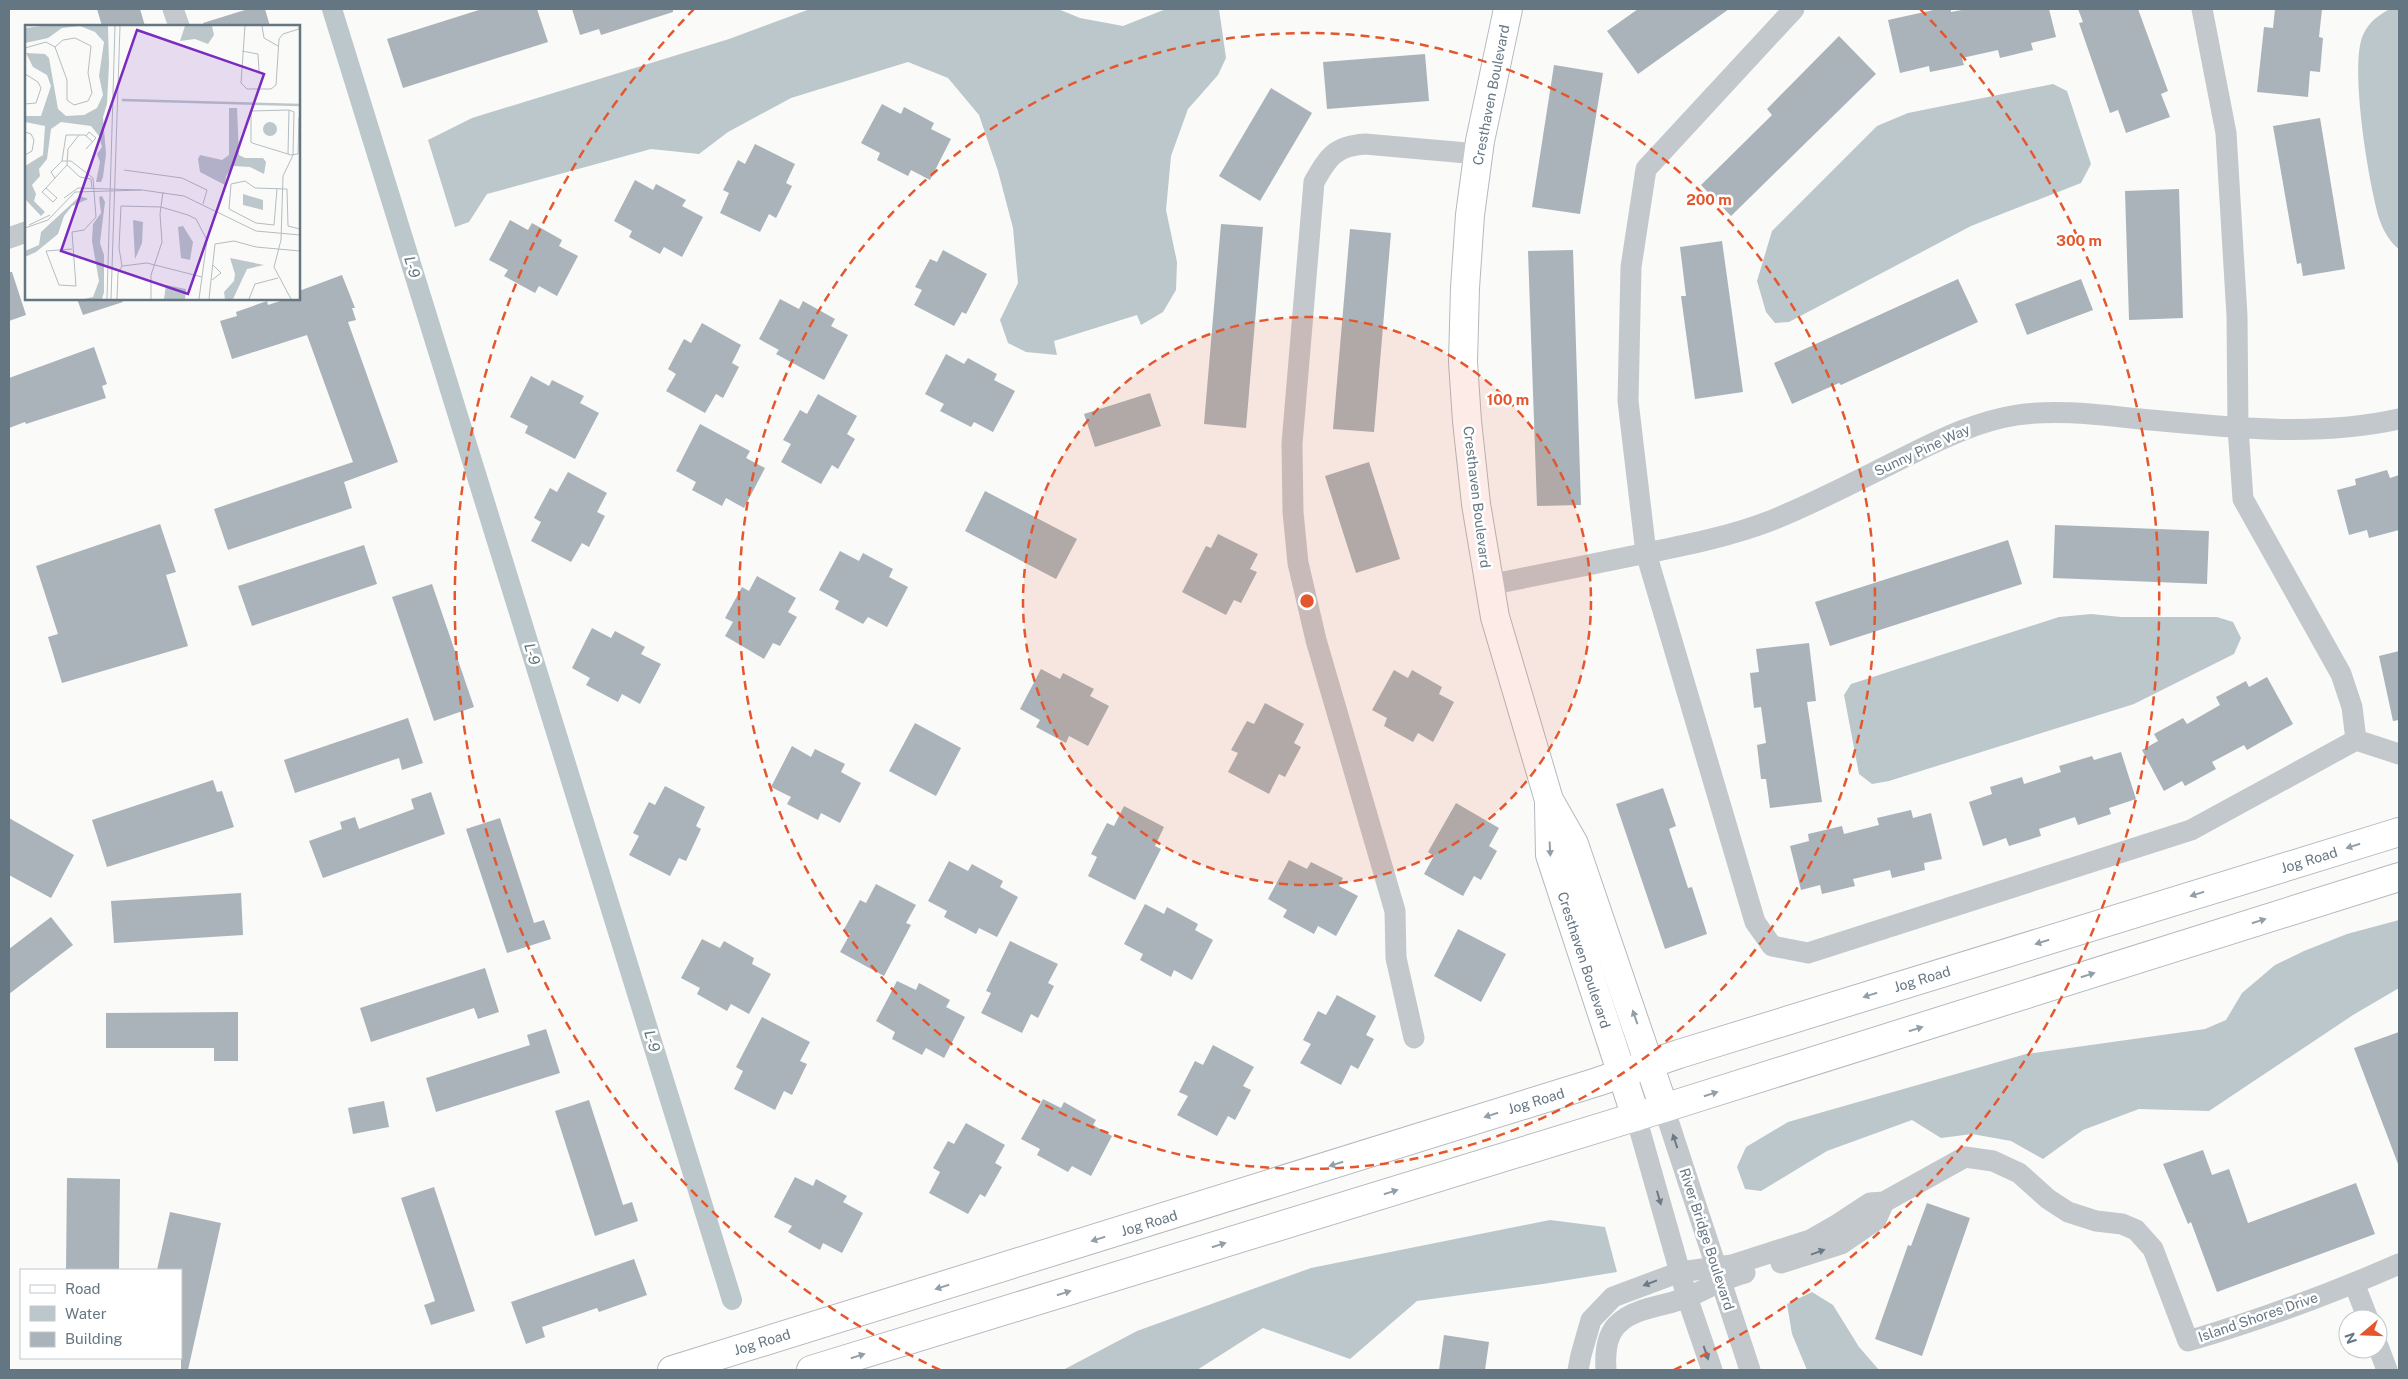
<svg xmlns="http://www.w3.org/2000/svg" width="2408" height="1379" font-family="'Public Sans',sans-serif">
  <rect width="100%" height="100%" fill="#fafaf8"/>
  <g fill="#bbc7cb">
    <polygon points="810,9 1058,9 1080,18 1123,26 1166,9 1219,9 1226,58 1218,75 1188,109 1171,156 1166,210 1177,262 1176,290 1163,312 1141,325 1137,315 1054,341 1057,355 1026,352 1008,343 1000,320 1018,283 1013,228 998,171 979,115 948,78 908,62 791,98 728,132 699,154 651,149 487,194 469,222 455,227 428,140 472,118 729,39"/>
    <path d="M2390 9H2399V249C2391 244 2383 230 2380 221 2369 187 2349 65 2363 35 2369 22 2377 16 2390 9Z"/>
    <polygon points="2053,84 2067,91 2091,164 2081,183 1971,226 1789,322 1775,323 1766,312 1757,281 1772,231 1877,126 1908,113"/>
    <polygon points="2091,614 2121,617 2217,617 2233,622 2241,638 2234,654 2134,704 1889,781 1872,784 1859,774 1844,695 1851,684 2059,617"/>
    <polygon points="2399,920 2399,988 2353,1015 2209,1111 2139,1109 2083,1130 2043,1159 2011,1141 1972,1134 1941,1138 1912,1120 1827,1151 1761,1191 1745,1189 1737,1167 1746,1147 1788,1122 2026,1054 2205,1029 2226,1020 2242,993 2275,965 2304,951 2347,934"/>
    <polygon points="1550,1220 1605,1227 1617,1272 1543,1284 1417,1301 1350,1359 1263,1328 1197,1370 1063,1370 1137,1331 1311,1268"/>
    <polygon points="1812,1292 1833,1305 1859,1347 1879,1370 1807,1370 1792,1334 1787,1304"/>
  </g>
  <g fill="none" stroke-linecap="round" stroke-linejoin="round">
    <polyline stroke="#bbc7cb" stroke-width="20" points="332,9 732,1300"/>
  </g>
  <g fill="#aab3b9">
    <polygon points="97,9 140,9 145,26 102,26"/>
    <polygon points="248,9 265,9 270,26 204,26 203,23"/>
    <polygon points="482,9 537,9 548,42 403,88 387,39"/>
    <polygon points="572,9 673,9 673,12 601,35 599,29 580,35"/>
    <polygon points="1638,9 1729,9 1638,74 1607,31"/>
    <polygon points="1938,9 1951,9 1951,12 1967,9 2049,9 2056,37 2031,43 2033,50 2000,58 1998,50 1962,58 1964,65 1930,72 1929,66 1900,73 1888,20"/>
    <polygon points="2078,9 2138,9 2168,91 2161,94 2170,117 2126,133 2118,110 2110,113 2079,23 2083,22"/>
    <polygon points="2275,9 2322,9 2319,37 2323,38 2320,72 2310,71 2308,97 2257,92 2264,27 2273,28"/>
    <polygon points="1839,36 1876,74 1731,216 1701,185 1772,115 1767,109"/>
    <polygon points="1425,54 1429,101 1327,109 1323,62"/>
    <polygon points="1554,65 1603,73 1580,214 1532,207"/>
    <polygon points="1271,88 1312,113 1260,201 1219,176"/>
    <polygon points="882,104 901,114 904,107 934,123 931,129 951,139 930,180 911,170 908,176 877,160 880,153 861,143"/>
    <polygon points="2320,118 2345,269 2303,276 2301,263 2297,264 2273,126"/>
    <polygon points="755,144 795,164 786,183 792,186 776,218 769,214 760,232 720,213 729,193 723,190 738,160 745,164"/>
    <polygon points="635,180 653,190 656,184 686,200 682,206 703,217 682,257 664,247 660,254 629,237 632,231 614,221"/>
    <polygon points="2179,189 2183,318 2129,320 2125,191"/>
    <polygon points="510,220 528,230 532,223 562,240 559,246 578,256 557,296 539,286 535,293 504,276 508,270 489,260"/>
    <polygon points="1221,224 1263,227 1246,428 1204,424"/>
    <polygon points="1350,229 1391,233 1374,432 1333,429"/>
    <polygon points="1722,241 1743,392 1695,399 1681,296 1686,296 1680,247"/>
    <polygon points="943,250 987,274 966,314 962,312 954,326 914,305 922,290 915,287 930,259 937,262"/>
    <polygon points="1573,250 1581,505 1537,506 1528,251"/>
    <polygon points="9,272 12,272 26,315 9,321"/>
    <polygon points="342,275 355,308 352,308 356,320 348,322 398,462 344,482 352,508 228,550 214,509 353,462 307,335 232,359 220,321 237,316 236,312 267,301 268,305 286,299 299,299 299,291"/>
    <polygon points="1958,279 1978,322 1841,385 1839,383 1792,404 1774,363"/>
    <polygon points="2081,279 2093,310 2027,335 2015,304"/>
    <polygon points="77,299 122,299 123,302 83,315"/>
    <polygon points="780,299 799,309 803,301 835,319 831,326 848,335 824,380 776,354 779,350 759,339"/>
    <polygon points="702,323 741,345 732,363 739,367 723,398 716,394 705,413 666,391 676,374 668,369 684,339 691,343"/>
    <polygon points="94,347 107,384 102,386 106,398 26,424 25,422 9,428 9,378"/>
    <polygon points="946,354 964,364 968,358 997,374 994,380 1015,391 993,432 974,422 971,427 940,411 944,404 925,394"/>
    <polygon points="531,376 549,386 552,380 584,396 580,403 599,413 575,459 525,433 528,426 510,417"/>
    <polygon points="1150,393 1161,426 1095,447 1084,414"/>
    <polygon points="818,394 857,416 847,434 855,439 838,469 832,465 821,484 781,462 791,444 783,440 800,410 807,414"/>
    <polygon points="700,424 750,451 746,458 765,468 744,508 726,498 722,506 692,490 696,482 676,471"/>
    <polygon points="1369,462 1400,559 1356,573 1325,476"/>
    <polygon points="2387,470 2390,478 2399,475 2399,530 2369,538 2367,530 2349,535 2337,490 2356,485 2355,479"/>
    <polygon points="568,472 607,493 597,512 605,516 589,547 582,543 571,562 531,541 541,522 534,518 550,488 557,492"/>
    <polygon points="985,491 1077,539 1056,579 965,531"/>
    <polygon points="160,524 176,572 166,575 188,646 62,683 48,637 58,634 36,566"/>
    <polygon points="2055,525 2209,531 2207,584 2053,578"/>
    <polygon points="1218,534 1258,554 1250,569 1257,572 1241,603 1234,600 1226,615 1182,592 1206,546 1211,548"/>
    <polygon points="2008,540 2022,584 1830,646 1815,602"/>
    <polygon points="364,545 377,584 252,626 238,586"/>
    <polygon points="840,551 859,561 863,553 893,569 889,577 908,587 887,627 868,617 863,624 835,609 839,601 819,590"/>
    <polygon points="757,576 796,598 788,612 797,617 780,646 773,643 764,659 725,636 733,622 725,618 742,587 749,591"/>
    <polygon points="432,584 474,707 434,721 392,597"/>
    <polygon points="592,628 611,638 615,631 645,647 641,654 661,664 640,704 622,694 618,702 586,685 590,678 572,668"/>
    <polygon points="1809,643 1816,701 1807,702 1822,802 1770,808 1766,779 1761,779 1757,745 1766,743 1761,707 1754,708 1750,673 1759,672 1756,649"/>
    <polygon points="2399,651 2399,720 2393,721 2379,656"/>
    <polygon points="1041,669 1060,679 1063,673 1094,689 1090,696 1109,706 1088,746 1069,736 1066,743 1036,727 1040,720 1020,709"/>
    <polygon points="1394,670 1408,678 1412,670 1442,687 1439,694 1454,702 1433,742 1418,733 1413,742 1384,726 1387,718 1372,710"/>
    <polygon points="2267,677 2293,724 2247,750 2244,745 2212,762 2216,769 2185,786 2182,781 2164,791 2142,750 2158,741 2154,734 2183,718 2187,724 2220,705 2216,697 2246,681 2249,687"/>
    <polygon points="1265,703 1304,724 1294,743 1301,747 1285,777 1279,774 1269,794 1228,772 1238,753 1231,750 1247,721 1254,724"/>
    <polygon points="408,718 423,763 402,770 399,758 295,793 284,760"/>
    <polygon points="915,723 961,748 936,796 889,771"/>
    <polygon points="792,746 811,757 815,749 845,764 841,772 861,783 840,823 821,813 818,820 787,804 791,797 771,787"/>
    <polygon points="2121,752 2136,799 2109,808 2111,814 2078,825 2075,817 2039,829 2041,836 2009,846 2006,838 1983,846 1969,802 1992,794 1990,787 2022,777 2024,784 2061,772 2059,766 2092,756 2094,760"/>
    <polygon points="213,780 217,792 222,791 234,827 107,867 92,820"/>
    <polygon points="665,786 705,807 696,826 701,829 686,861 679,858 670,876 629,855 639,836 633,833 649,802 655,805"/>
    <polygon points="1663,788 1676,826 1669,829 1688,888 1692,887 1707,934 1665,949 1616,804"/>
    <polygon points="431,792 445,834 323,878 309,841 342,829 340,822 355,817 359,829 414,809 411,799"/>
    <polygon points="1456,803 1499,828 1489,846 1497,851 1481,880 1474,876 1463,896 1424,874 1434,856 1428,852"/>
    <polygon points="1124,806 1164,827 1155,846 1161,849 1135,900 1088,876 1097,857 1091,854 1107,823 1114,826"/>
    <polygon points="1911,810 1913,818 1931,813 1942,859 1924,863 1925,870 1892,878 1890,870 1853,879 1855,886 1822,894 1820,885 1801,890 1790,846 1809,841 1808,834 1842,826 1844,834 1879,825 1877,818"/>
    <polygon points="9,818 74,855 51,898 9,875"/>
    <polygon points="500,818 534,923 544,920 551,939 507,953 466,829"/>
    <polygon points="1289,860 1307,869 1311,862 1343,878 1339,886 1358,896 1336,936 1318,926 1314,934 1283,917 1287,910 1268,899"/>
    <polygon points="949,861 968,871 972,864 1003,881 1000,887 1018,897 997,937 979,928 976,934 944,917 947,911 928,901"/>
    <polygon points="876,884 916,905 906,923 911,925 884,976 840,952 850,934 843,931 860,900 866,903"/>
    <polygon points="241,893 243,935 114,943 111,901"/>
    <polygon points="1145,904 1164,914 1167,907 1198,924 1195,930 1213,940 1192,980 1174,970 1171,977 1140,960 1143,954 1124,944"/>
    <polygon points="51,917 73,945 9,994 9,949"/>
    <polygon points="1458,929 1506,954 1481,1002 1434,976"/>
    <polygon points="702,939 720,948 724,941 754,958 752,964 771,974 749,1014 731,1004 727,1011 697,994 700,988 681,978"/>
    <polygon points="1010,941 1058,964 1048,983 1054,986 1038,1018 1031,1014 1022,1033 981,1013 991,993 986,991"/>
    <polygon points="485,968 499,1012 478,1019 474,1008 371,1042 360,1008"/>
    <polygon points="897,981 916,990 919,983 950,1000 946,1007 965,1017 944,1058 926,1048 922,1055 892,1039 895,1032 876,1021"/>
    <polygon points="1337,995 1376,1016 1366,1035 1374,1039 1358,1069 1351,1065 1341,1085 1300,1063 1311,1044 1303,1040 1318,1011 1326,1015"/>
    <polygon points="238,1012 238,1061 214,1061 214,1048 106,1048 106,1013"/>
    <polygon points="762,1017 810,1042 800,1061 807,1064 792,1095 784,1091 775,1110 734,1089 743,1071 736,1067"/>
    <polygon points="546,1029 560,1073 436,1112 426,1078 530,1045 527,1035"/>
    <polygon points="2399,1032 2399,1164 2398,1164 2354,1048"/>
    <polygon points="1213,1045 1254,1067 1243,1086 1251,1090 1235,1120 1228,1116 1217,1136 1177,1115 1188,1096 1179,1092 1195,1061 1203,1065"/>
    <polygon points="1043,1099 1061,1108 1064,1102 1096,1120 1093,1125 1112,1136 1091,1176 1072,1166 1068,1172 1037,1155 1040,1149 1021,1139"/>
    <polygon points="589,1100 623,1205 632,1202 638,1221 595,1236 555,1111"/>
    <polygon points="384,1101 389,1127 353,1134 348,1108"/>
    <polygon points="966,1123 1005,1145 995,1163 1002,1167 985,1197 980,1194 968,1214 929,1193 940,1172 933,1168 948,1141 954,1144"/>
    <polygon points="2203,1150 2212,1175 2229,1169 2248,1223 2356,1183 2375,1234 2217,1292 2191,1222 2188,1224 2163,1164"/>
    <polygon points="795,1177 813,1186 816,1179 847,1196 843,1202 863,1213 842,1253 823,1243 820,1250 788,1232 792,1226 774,1217"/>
    <polygon points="67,1178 120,1179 119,1270 66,1270"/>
    <polygon points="434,1187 475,1311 431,1325 424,1305 435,1301 401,1198"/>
    <polygon points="1927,1203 1970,1218 1922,1356 1875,1339 1908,1245 1911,1246"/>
    <polygon points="170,1212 221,1223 188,1370 181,1370 181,1270 157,1270"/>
    <polygon points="634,1259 647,1295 599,1312 597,1308 542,1327 545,1337 526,1344 511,1302"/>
    <polygon points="1444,1335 1489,1342 1485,1370 1439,1370"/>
  </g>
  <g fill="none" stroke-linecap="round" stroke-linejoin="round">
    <g stroke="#b3babf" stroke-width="30">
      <g id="secondary">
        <polyline points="1508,9 1480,141 1470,215 1465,288 1463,362 1467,421 1476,504 1495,617 1549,800 1574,844 1664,1108"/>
        <polyline points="1549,804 1550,855 1636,1117"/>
        <polyline points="672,1370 1597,1082 1679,1054 2399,832"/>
        <polyline points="811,1370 1664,1108 2399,877"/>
      </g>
    </g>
    <g stroke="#c3c8cc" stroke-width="21">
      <polyline points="173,9 179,26"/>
      <polyline points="1794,9 1646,169 1631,267 1628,401 1646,553 1755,922 1772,946 1808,953 2191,830 2356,740"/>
      <polyline points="2202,9 2226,133 2237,316 2238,428 2243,499 2341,674 2352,707 2356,740 2399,754"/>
      <polyline points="9,238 26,232"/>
      <path d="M1489 585C1540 575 1591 564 1642 554 1686 545 1728 537 1770 521 1818 502 1864 477 1911 454 1945 437 1979 421 2017 415 2058 409 2100 415 2140 419 2227 427 2313 438 2399 419"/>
      <path d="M1414 1038 1396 958 1395 911 1316 640 1298 563 1293 512 1292 444 1314 182C1328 157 1335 146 1365 144L1478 154"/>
      <polyline points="1664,1108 1750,1370"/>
      <polyline points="1636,1117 1687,1297 1712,1370"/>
      <polyline points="1781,1263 1841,1244 1876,1220 1884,1202"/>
      <polyline points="2354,1283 2368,1319"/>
      <polyline points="2378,1346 2387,1370"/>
      <path d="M1578 1370 1581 1355 1591 1320 1613 1297 1680 1272 1732 1265 1810 1240 1838 1224 1870 1203 1884 1202 1965 1157 1993 1161 2019 1173 2048 1199 2068 1212 2096 1221 2122 1224 2136 1230 2153 1249 2188 1341C2260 1320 2330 1294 2399 1264"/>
      <path d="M1606 1370C1605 1355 1606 1334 1619 1323 1636 1307 1667 1306 1688 1297 1707 1289 1724 1278 1745 1273"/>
    </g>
    <use href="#secondary" stroke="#fff" stroke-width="28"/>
  </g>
  <defs><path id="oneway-solid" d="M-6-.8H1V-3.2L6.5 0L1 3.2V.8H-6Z" transform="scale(1.25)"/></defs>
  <g fill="#939fa8">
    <use href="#oneway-solid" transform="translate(2353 846) rotate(163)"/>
    <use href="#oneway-solid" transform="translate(1550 849) rotate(87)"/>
    <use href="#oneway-solid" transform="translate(2197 894) rotate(163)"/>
    <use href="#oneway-solid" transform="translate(2259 921) rotate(-17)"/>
    <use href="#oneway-solid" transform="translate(2042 942) rotate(163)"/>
    <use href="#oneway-solid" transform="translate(2088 975) rotate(-17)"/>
    <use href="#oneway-solid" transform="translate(1870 995) rotate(163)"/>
    <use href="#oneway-solid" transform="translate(1635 1017) rotate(-109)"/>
    <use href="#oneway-solid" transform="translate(1916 1029) rotate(-17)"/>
    <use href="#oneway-solid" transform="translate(1711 1094) rotate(-18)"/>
    <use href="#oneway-solid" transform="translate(1491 1115) rotate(163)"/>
    <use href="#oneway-solid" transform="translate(1336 1164) rotate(163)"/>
    <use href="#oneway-solid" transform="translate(1391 1192) rotate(-17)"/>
    <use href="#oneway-solid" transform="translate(1098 1239) rotate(163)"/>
    <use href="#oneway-solid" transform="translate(1219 1245) rotate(-17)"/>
    <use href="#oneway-solid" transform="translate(942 1287) rotate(163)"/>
    <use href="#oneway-solid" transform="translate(1064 1293) rotate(-17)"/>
    <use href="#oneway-solid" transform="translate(858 1356) rotate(-17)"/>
  </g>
  <g fill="#6a7a87">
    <use href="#oneway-solid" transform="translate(1675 1141) rotate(-108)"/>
    <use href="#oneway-solid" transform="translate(1659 1198) rotate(74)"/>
    <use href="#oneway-solid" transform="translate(1818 1252) rotate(-20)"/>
    <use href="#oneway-solid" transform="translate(1650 1283) rotate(159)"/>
    <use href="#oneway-solid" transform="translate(1706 1353) rotate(71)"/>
  </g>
  <circle cx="1307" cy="601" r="284" fill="#e4572e" fill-opacity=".12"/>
  <g fill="none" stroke="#e4572e" stroke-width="2.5" stroke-dasharray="9 6">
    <circle cx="1307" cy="601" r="284"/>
    <circle cx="1307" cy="601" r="568"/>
    <path d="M940 1370A852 852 0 0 1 694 9M1920 9A852 852 0 0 1 1674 1370"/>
  </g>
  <g text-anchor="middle" stroke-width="5" stroke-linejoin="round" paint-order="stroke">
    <g font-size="14" fill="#657683" stroke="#fff">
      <text transform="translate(1491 95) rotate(-79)" y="5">Cresthaven Boulevard</text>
      <text transform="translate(1922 450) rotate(-25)" y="5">Sunny Pine Way</text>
      <text transform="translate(1477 497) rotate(83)" y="5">Cresthaven Boulevard</text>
      <text transform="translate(2309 860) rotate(-17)" y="5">Jog Road</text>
      <text transform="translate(1584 960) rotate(72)" y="5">Cresthaven Boulevard</text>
      <text transform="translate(1922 979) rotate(-17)" y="5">Jog Road</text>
      <text transform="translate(1536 1101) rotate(-17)" y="5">Jog Road</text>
      <text transform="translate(1149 1223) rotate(-17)" y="5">Jog Road</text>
      <text transform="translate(1707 1239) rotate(72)" y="5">River Bridge Boulevard</text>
      <text transform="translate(2258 1317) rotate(-19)" y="5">Island Shores Drive</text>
      <text transform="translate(762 1342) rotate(-17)" y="5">Jog Road</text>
    </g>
    <g font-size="15" font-style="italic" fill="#60757c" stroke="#fff">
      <text transform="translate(412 267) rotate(73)" y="5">L-9</text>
      <text transform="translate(532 654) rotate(73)" y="5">L-9</text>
      <text transform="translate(652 1041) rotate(73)" y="5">L-9</text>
    </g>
  </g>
  <g transform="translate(25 25)">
    <rect width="275" height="275" fill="#fafaf8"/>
    <path d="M17 1H83L84 39 82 79 78 92 81 129 78 152 76 157H71L75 137 72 129 77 122 74 111 66 101 36 97 26 104 22 134 14 144 15 151 7 160 11 169 9 176 20 187 16 191 0 174V141L18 130 20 101 0 97V91H16L26 61 22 50 8 42 1 28 20 29 24 33 33 84 41 91 59 90 72 83 78 70 74 51 79 17 70 7 55 1 37 3 23 13 0 18V3ZM160 1H187L189 10 183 19 170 14 155 16ZM204 83H212L214 130 220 133H238L241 137 239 149 225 142 208 141 201 151 200 160 175 147 173 134 175 130 197 135 204 130ZM238 104a7 7 0 1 1 14 0a7 7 0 1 1-14 0ZM218 169 238 175V185L218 180ZM55 171 63 174 47 181 39 191 33 209 11 227 0 232V226L14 220 16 207ZM77 171 80 177 75 218 79 230V267L77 274H59L68 272 74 256 67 216 68 199 76 188 74 172ZM108 195 118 197 117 218 110 234ZM158 201 168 217 165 235 156 233 153 202ZM205 233 239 240 222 244 208 274H200L199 267 209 256 210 249ZM141 260 161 264 160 274H139Z" fill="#bbc7cb"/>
    <path fill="none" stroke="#bbc7cb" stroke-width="2.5" d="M97 75 275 80"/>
    <path fill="none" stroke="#b5bdc2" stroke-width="1" d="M220 1 216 58 222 64H246L251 60 254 14 258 9 274 4V1M237 1 239 13 253 21M50 13 66 21 63 48 67 68 63 76 49 80 42 75V55L30 22 38 15ZM0 23 21 17 30 22M217 26 233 29 234 46M275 38V62M0 49 13 57 16 63 11 78 0 79M264 85 269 87 268 130 258 151 256 215 249 242 266 274M0 107 6 109 9 115 7 126 0 130M61 124 71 113 64 107 61 111M263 129 264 85 226 86V117L227 118 263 129 265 130 273 129 274 92M37 136 41 110H60L68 117M42 140 55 152 66 154 67 163M99 145 157 153 182 165 178 179M30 153 26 147 37 136H46L68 153 71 192 59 205 47 207 51 261 34 260 21 226 47 224M21 163 32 173 28 177 17 167 21 163 30 153 42 140 43 124 54 110M252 164 249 200 231 198 204 184 206 159 220 156 230 163 262 164 263 201 275 204M39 173 53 163 116 165M4 200 25 190M0 203 23 195 50 167 117 165 159 171 231 206 275 210M97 241 94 223 96 181 136 182 163 190 171 194 182 215 174 274M187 255 196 248 188 240M82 274 90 1M86 274 95 1M92 274 93 248 97 241 122 238 177 252M126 274V250L137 217 135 189 138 167M184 274 190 219 209 216 231 222 275 226M224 274 230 259 253 253"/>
    <path fill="#7b2cbf" fill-opacity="0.15" stroke="#7b2cbf" stroke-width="2.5" d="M112 5 239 49 163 269 36 226Z"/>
    <rect width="275" height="275" fill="none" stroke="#657683" stroke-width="2.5"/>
  </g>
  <circle cx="1307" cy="601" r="8" fill="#e4572e" stroke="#fff" stroke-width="2.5"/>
  <g font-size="15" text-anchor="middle" font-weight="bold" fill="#e4572e" stroke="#fff" stroke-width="5" stroke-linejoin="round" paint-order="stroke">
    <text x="1709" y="205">200 m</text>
    <text x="2079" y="246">300 m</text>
    <text x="1508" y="405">100 m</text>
  </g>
  <rect width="2408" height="1379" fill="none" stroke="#657683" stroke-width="20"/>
  <rect x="20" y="1269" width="162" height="90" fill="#ffffff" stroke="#c1c8cd"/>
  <rect x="30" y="1285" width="25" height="8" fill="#ffffff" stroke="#c1c8cd"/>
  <text x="65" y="1294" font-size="15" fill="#657683">Road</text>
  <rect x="30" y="1306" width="25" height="15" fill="#bbc7cb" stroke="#c1c8cd"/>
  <text x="65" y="1319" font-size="15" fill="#657683">Water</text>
  <rect x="30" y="1332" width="25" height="15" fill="#aab3b9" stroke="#c1c8cd"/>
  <text x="65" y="1344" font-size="15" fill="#657683">Building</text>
  <g transform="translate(2363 1334) rotate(251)"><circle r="24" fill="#ffffff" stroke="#c1c8cd"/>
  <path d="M0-4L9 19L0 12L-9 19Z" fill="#e4572e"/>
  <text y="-8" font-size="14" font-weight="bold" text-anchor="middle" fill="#657683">N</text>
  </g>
</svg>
